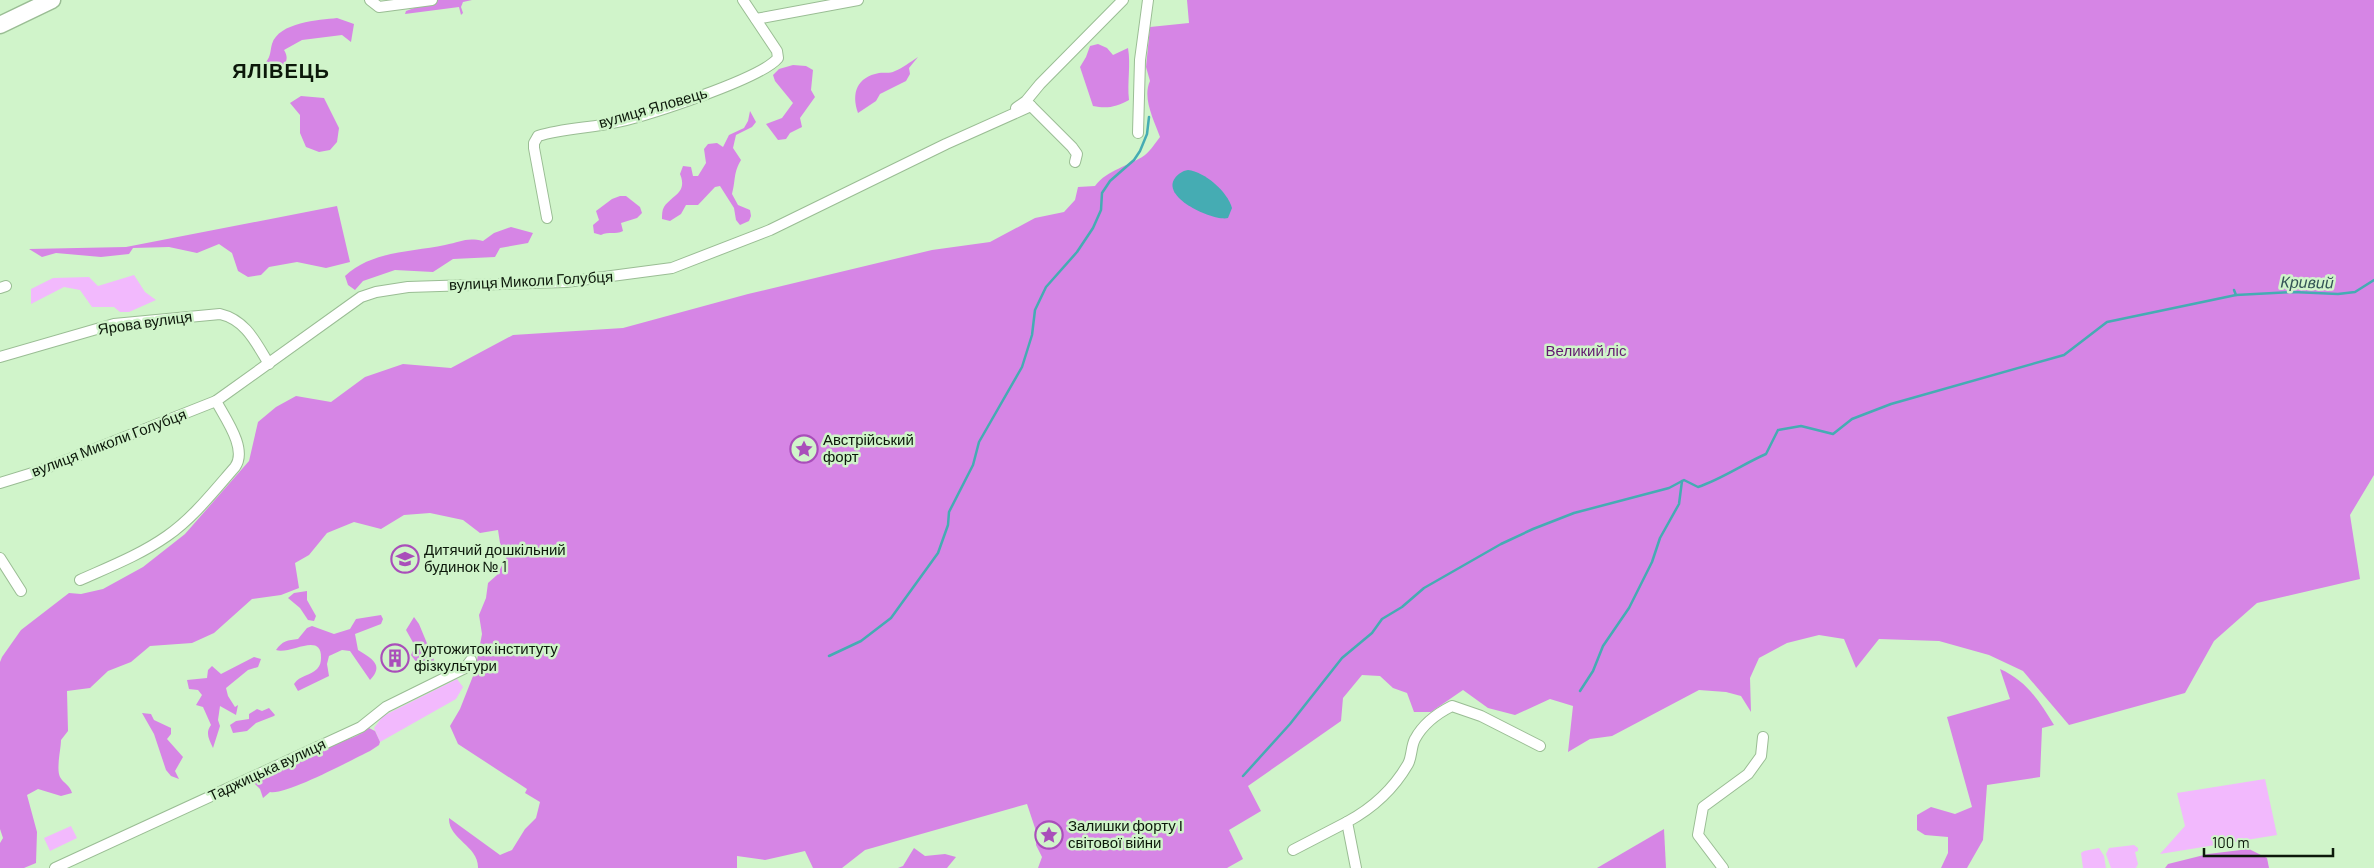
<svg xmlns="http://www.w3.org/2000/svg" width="2374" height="868" font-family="Barlow,sans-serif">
  <rect width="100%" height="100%" fill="#d0f4ca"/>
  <g fill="#f2b9fd">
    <polygon points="134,275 145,292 156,300 129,312 120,312 114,307 92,307 80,290 64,287 31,304 31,289 53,278 89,277 98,286"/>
    <polygon points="457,679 463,687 456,699 380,742 374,728 383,716"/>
    <polygon points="2265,779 2277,835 2160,854 2185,826 2177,793"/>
    <polygon points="71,826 77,838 50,851 44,838"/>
    <polygon points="2134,845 2138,848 2138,851 2135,852 2138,864 2136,868 2111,868 2106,854 2109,848"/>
    <polygon points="2099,848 2104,856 2106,868 2083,868 2081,853 2084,851"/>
  </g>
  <g fill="#d685e5">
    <polygon points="436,0 472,0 463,2 461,7 463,13 461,15 459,7 405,14 406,11"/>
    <path d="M1187 0H2374V475L2350 515 2360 579 2257 603 2214 641 2185 693 2069 725 2023 671 1989 655 1939 641 1879 639 1856 668 1844 639 1819 635 1787 643 1759 658 1750 678 1751 712 1741 696 1726 692 1699 690 1612 736 1590 739 1568 752 1573 706 1550 699 1515 715 1488 708 1463 690 1431 712H1414L1407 693 1393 688 1380 676 1362 675 1343 698 1341 721 1248 786 1261 811 1229 830 1243 859 1227 868H1038L1042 857 1036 845V831L1027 804 865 850 842 868H813L805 851 765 860 737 856V868H478C479 846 448 839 449 818L500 855 512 850 525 829 536 818 540 802 525 793 527 789 458 744 450 726 460 709 475 671 482 634 479 615 486 598 488 583 497 575 507 556 500 543 498 530 480 533 463 520 430 513 404 515 381 529 354 522 327 533 309 555 295 563 299 588 281 595 252 599 214 633 192 643 150 646 131 662 108 671 90 688 67 691 68 731 61 740C61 749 56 769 60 777 63 783 70 785 72 793L61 796 38 789 27 795 37 832 36 863 24 868H0V843L3 838 0 829V662L2 657 21 630 69 593 81 594 103 589 143 567 185 534 249 461 258 422 276 407 296 396 331 402 365 377 403 364 451 368 513 335 623 328 748 294 932 250 990 242 1035 218 1064 212 1075 200 1078 187 1095 186C1108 169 1128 167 1145 155 1151 150 1156 142 1160 137 1154 120 1142 98 1150 81L1146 67 1150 27 1189 23Z"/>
    <path d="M337 18 354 24 351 42 342 35 302 40 284 50C291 61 283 67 274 72L266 62C271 56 270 51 272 44 279 22 319 20 337 18Z"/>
    <path d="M1098 44 1107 48 1113 55 1128 48C1131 65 1127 82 1129 100 1116 107 1107 109 1093 106L1080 67 1086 57 1090 46Z"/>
    <path d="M918 57 909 68 910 74 906 81 880 94 876 101 858 113C851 93 857 77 879 73 885 72 889 74 895 71 903 68 910 62 918 57Z"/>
    <polygon points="793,65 806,66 813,70 811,90 815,97 800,118 802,127 790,133 786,139 778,140 766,124 782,118 793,103 775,81 773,75 779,69"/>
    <polygon points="301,96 324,98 339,128 337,142 330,150 319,152 306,147 300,133 300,115 290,103"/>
    <path d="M750 111 756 122 752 127 736 135 733 148 741 160C733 174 736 179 732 194L738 205 750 210 751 216 749 221 740 225 736 220 734 208 720 186 715 187 698 205H686L681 214 670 221 662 219C662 215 662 210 664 207 672 195 688 193 680 174L683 166 691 167 693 176H698L706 163 704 149 708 144 717 143 723 147 729 135 744 128 748 121Z"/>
    <path d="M620 196H626L640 207 642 213 637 218 621 223 623 231C615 235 609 231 601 235L594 233 593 225 599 220 596 211 612 199Z"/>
    <polygon points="337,206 350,262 326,268 297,262 269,267 261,275 248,277 238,271 232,253 219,244 197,253 169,247 133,248 129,254 101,257 56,253 42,257 29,249 126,247"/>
    <path d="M511 227 533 233 528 243 500 248 495 257 453 259 433 272 395 270 363 281 355 290 348 285 345 276C371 251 412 252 445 245 461 242 466 237 483 241L494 233Z"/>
    <polygon points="307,591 307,600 316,616 314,621 308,620 300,608 288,598 294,593"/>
    <path d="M381 615 383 619 381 624 355 634 358 650C371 658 385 665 370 680L350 651 342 650 329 656 327 664 329 676 298 691 294 684C300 675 310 676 317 669 320 666 321 662 321 658 322 631 290 655 276 650 282 641 288 640 298 639L307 628 312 626 334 634 350 629 356 619Z"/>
    <polygon points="414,617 419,624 436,665 432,669 420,667 411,655 415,646 406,630"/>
    <path d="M254 657 261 659 258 667 248 670 226 688 228 696 235 707 238 705 236 715 220 706 218 720 220 726 213 748C209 739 205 733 211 725L203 707 196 705 202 695 198 690 189 689 187 680 207 678 208 670 212 666 221 674Z"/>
    <path d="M2000 669C2027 681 2039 701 2054 725L2042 728 2040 777 1987 785 1983 840 1967 868H1941L1948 853V837L1925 835 1917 830V815L1931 807 1955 814 1972 807 1947 717 2010 699Z"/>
    <polygon points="269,708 275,715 274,716 256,723 247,731 233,733 230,725 236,721 249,719 249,714 257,709 262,711"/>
    <polygon points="142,713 151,714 154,720 171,728 171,734 167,739 183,757 175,771 179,779 171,776 166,770 154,734"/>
    <path d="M369 728 375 731 380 742 379 745 370 751C353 759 285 796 270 792L263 798 260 789 254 783C265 775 278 773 289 767 306 760 320 750 338 743 349 739 359 736 369 728Z"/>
    <polygon points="1664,829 1666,868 1597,868"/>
    <polygon points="914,848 925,856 945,854 956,857 947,868 898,868 903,866"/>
    <polygon points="2249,849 2267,858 2269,868 2165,868 2168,864 2208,854"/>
  </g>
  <path fill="#45acb3" d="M1188 170C1205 172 1227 191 1232 208L1228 218C1215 222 1160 198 1175 178 1178 174 1182 171 1188 170Z"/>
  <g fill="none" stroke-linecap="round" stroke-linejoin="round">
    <g stroke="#45acb3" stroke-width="2.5">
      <polyline points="2234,290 2236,295"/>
      <polyline points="829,656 861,641 891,618 938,553 948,525 949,512 973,465 979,442 1022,367 1032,335 1035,310 1046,287 1077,252 1093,228 1101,210 1102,193 1110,181 1134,160 1140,151 1147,134 1149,117"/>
      <polyline points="1580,691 1593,671 1603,646 1629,608 1652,562 1660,538 1679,504 1682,481"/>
      <path d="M1243 776 1290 724 1342 658 1372 633 1382 619 1402 607 1424 588 1501 544 1533 529 1574 513 1669 488 1684 480 1698 487C1722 479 1743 464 1766 454L1778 430 1801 426 1833 434 1852 419 1891 404 2064 355 2107 322 2236 295 2293 292 2338 294 2355 292 2374 280"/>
    </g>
    <g stroke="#9abd94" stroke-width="12">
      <g id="minor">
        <polyline points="370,0 379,7 432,0"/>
        <polyline points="756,19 858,0"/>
        <polyline points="1027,102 1072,147 1077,154 1075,162"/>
        <polyline points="1016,108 1026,101 1040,84 1123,0"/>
        <polyline points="1138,133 1140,60 1148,0"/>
        <path d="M547 218 534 148V143L538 136C563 128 592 128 618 122 648 115 761 79 778 58L777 51 743 0"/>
        <polyline points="0,288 6,286"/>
        <path d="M0 357 114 324 220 314C246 320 256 343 269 364"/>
        <polyline points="0,483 39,471 216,401 361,297 376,292 408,287 566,282 672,268 770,230 946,144 1031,106"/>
        <polyline points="0,558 21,591"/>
        <path d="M80 580C109 567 140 555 167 536 193 518 214 491 235 467 248 449 225 418 216 401"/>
        <polyline points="1293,850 1347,822"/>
        <polyline points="55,868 361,727 386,707 465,668 471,660"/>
        <path d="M1356 868 1347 822C1373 808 1393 790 1408 764 1412 757 1411 746 1415 739 1423 724 1438 713 1452 706L1481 716 1540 746"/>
        <polyline points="1723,868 1698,835 1703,807 1748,774 1761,756 1763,737"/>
      </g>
    </g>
    <g stroke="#9abd94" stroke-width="19">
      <polyline id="primary" points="0,25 52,0"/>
    </g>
    <use href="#minor" stroke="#fff" stroke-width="10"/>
    <use href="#primary" stroke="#fff" stroke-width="16"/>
  </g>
  <defs>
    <g id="sight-ring" transform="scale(1.4375)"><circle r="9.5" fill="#d0f4ca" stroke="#a94eba" stroke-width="1.5"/><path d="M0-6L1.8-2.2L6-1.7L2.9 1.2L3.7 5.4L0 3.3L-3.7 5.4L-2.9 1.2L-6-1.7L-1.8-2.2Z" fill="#a94eba"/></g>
    <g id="school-ring" transform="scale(1.4375)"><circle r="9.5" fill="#d0f4ca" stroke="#a94eba" stroke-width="1.5"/><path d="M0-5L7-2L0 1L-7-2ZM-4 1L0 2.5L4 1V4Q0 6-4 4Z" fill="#a94eba"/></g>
    <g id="building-ring" transform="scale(1.4375)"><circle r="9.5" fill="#d0f4ca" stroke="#a94eba" stroke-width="1.5"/><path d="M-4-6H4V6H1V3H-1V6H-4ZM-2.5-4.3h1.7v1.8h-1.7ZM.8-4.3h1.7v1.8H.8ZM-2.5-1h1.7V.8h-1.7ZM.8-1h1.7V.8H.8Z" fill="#a94eba"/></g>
  </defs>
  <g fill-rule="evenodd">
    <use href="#sight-ring" x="804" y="449"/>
    <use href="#school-ring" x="405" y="559"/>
    <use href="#building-ring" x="395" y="658"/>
    <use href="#sight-ring" x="1049" y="835"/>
  </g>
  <g text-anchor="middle" stroke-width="5" stroke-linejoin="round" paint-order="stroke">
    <g font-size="15" fill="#0c180a" stroke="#d0f4ca">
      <text transform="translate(653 108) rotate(-16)" y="5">вулиця Яловець</text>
      <text transform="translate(531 281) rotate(-3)" y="5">вулиця Миколи Голубця</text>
      <text transform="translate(145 323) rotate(-8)" y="5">Ярова вулиця</text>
      <text transform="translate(109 443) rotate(-21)" y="5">вулиця Миколи Голубця</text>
      <text transform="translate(267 770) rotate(-25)" y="5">Таджицька вулиця</text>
    </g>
    <g font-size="15" fill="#62186f" stroke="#d0f4ca">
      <text x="1586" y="356">Великий ліс</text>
    </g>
    <g font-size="15" fill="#0c180a" stroke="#d0f4ca" text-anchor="start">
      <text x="823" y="445">Австрійський<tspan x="823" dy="17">форт</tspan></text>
      <text x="424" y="555">Дитячий дошкільний<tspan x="424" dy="17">будинок № 1</tspan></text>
      <text x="414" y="654">Гуртожиток інституту<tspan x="414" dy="17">фізкультури</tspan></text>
      <text x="1068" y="831">Залишки форту І<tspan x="1068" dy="17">світової війни</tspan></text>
    </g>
    <g font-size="16" font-style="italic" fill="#345456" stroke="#d0f4ca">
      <text transform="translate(2307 282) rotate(1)" y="6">Кривий</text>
    </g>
    <g font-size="20" font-weight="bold" letter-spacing="1" fill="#0c180a" stroke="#d0f4ca">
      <text x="281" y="78">ЯЛІВЕЦЬ</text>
    </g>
  </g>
  <path d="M2204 848v8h129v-8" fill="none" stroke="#0c180a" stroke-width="2.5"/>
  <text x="2212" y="848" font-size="15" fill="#0c180a" stroke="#d0f4ca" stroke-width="4" paint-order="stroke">100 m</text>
</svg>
